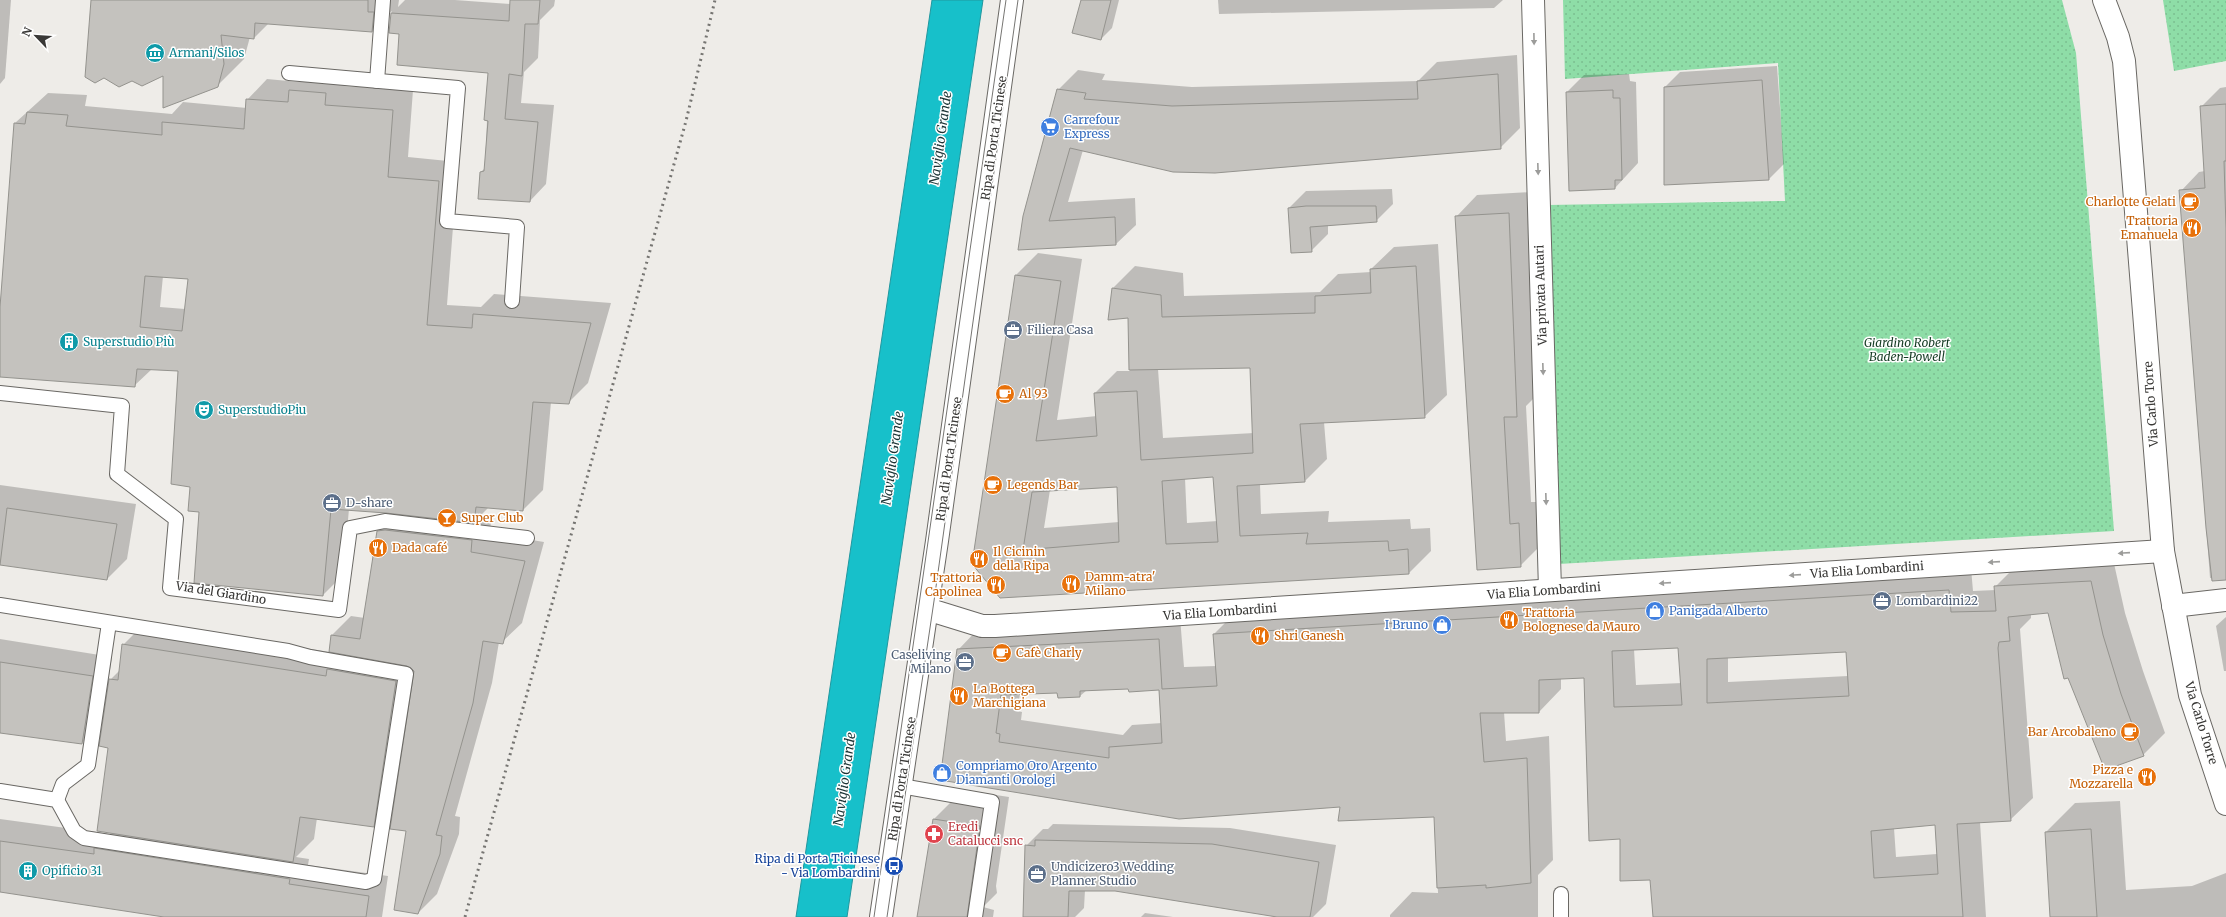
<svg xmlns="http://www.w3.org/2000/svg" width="2226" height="917" font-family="Merriweather,serif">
  <defs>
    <pattern id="park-dots" width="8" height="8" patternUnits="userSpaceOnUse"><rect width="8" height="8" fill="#8edda7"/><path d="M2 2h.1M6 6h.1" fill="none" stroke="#7bbe90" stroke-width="1.8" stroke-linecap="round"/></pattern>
  </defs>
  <rect width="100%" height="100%" fill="#eeece8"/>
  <g fill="url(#park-dots)">
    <polygon points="1563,0 2062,0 2076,53 2114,531 1559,564 1548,205 1785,201 1778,63 1565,79"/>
    <polygon points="2163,0 2226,0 2226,61 2174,71"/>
  </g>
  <polygon fill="#17c0ca" stroke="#21979e" points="932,0 983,0 847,917 796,917"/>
  <g fill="#0003" fill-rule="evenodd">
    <polygon points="0,0 11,0 5,78 0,84"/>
    <polygon points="92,0 399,0 398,7 405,0 455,0 511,4 511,0 555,0 554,6 540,20 538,58 524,72 521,103 554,105 546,184 530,201 481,172 485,168 489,72 400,33 390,32 392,11 372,31 269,23 254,38 250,37 244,59 217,86 164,74"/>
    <polygon points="1082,0 1119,0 1112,28 1101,39"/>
    <polygon points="1218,0 1503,0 1494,8 1219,14"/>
    <polygon points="1517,55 1520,128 1500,148 1083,150 1068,202 1135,198 1136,225 1116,244 1019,249 1058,90 1078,70 1105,74 1102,80 1192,87 1418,81 1437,62"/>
    <polygon points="1777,66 1784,164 1769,179 1665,184 1665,87 1680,72"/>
    <path d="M310 70 346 74 344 86 413 90 408 157 458 162 447 305 481 307 494 294 611 303 588 383 568 403 551 402 543 490 523 510 489 507 477 519 491 521 490 533 544 542 522 623 502 642H499L492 683 455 816 460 817 459 834 437 894 418 913 407 830 395 804 373 826 317 818 314 839 296 857 309 859 308 865 388 876 382 917H175L0 891V819L110 834 111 833 109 747 104 721 82 743 0 731V639L112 657 108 682 120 670 123 645 145 623 330 652 332 635 351 616 365 618 378 532 397 513 349 509 343 575 323 595 200 511 191 486 180 370 152 369 134 386 0 376V326L15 123 48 93 87 95 85 106 172 114 183 102 247 108V100L267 79 299 82ZM163 276 189 279 185 309 160 307Z"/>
    <polygon points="1629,74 1630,81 1636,82 1638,163 1615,188 1567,92 1584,75"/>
    <polygon points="2226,87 2226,577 2210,578 2181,191 2199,172 2205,171 2201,107 2220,88"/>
    <polygon points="1392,189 1393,204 1376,221 1328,225 1328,234 1311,251 1289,208 1306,191"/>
    <polygon points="1531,192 1538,394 1526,406 1531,502 1541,502 1542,544 1520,566 1478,569 1456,217 1477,195"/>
    <path d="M1438 244 1447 395 1424 417 1324 422 1327 459 1305 481 1260 484 1261 514 1329 511 1328 522 1410 519 1411 529 1430 528 1431 551 1409 573 1001 597 1016 275 1038 253 1082 259 1057 420 1097 416 1095 393 1117 371H1130L1129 317 1113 288 1135 266 1183 273 1184 296 1320 292 1338 274 1371 272V269L1394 247ZM1251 367 1254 433 1163 438 1158 369ZM1214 476 1218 521 1187 523 1185 478ZM1118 486 1119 522 1044 528 1050 490Z"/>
    <polygon points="0,485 136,504 127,559 107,579 0,564"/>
    <path d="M2113 559 2125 613 2143 671 2165 733 2143 755 2049 612 2031 614V618L2020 629 2033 798 2010 820 1980 822 1986 917H1653L1651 879 1621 838 1584 677 1561 678V689L1539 712H1504L1506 741 1549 736 1553 860 1538 875V917H1390V915L1412 892 1438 893 1435 816 1341 806 941 779 958 650 980 627 1180 617 1184 667 1216 666 1214 634 1236 612 1971 568 1973 591 1996 590 1995 587 2017 565ZM1679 647 1682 683 1636 685 1634 649ZM1847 651 1848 676 1728 682V657ZM1129 688H1160L1162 723 1132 725 1123 735 1021 720 1022 712 1017 711 1020 694 1058 692 1080 696 1087 690ZM1936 824 1937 854 1896 857 1894 828Z"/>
    <polygon points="2226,617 2226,671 2224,671 2216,626"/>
    <polygon points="963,790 1009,797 996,886 997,893 983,907 994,910 993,917 918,917 934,819"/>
    <polygon points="2120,801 2126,890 2192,886 2226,873 2226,917 2051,917 2046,832 2075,803"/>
    <polygon points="1053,824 1230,828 1336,845 1326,904 1313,917 1284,917 1115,890 1085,890 1084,908 1075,917 1024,917 1026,846 1043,829 1048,829"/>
    <polygon points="1145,913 1173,917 1141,917"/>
  </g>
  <g fill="#c4c2be" stroke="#94938e" fill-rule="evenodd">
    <polygon points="91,0 368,0 368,12 374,12 372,32 255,23 254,39 221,35 224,64 218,87 163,108 163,76 142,86 132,81 119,87 104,78 95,83 85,77"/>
    <polygon points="510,0 540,0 538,24 525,24 522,76 509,74 505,119 538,122 530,202 478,199 480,172 484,171 488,121 484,120 488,73 397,65 399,34 389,33 391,13 509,21"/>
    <polygon points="1081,0 1111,0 1101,40 1072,33"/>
    <polygon points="1498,74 1501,149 1215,173 1173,172 1070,148 1049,221 1115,217 1116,245 1018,250 1023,216 1057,89 1086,93 1084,99 1172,106 1418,99 1417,81"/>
    <polygon points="1762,80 1769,180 1664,185 1664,87"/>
    <path d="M289 90 326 93 325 105 393 110 388 177 439 181 427 325 472 328 473 314 591 323 569 404 533 402 523 511 476 507 474 523 386 513 331 509 323 596 194 583 199 512 188 511 190 487 171 484 178 371 137 369 135 387 0 377V307L14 123 25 124 27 112 68 115 66 126 162 135V122L244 129 246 99 288 102ZM145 276 188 279 182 331 140 327Z"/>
    <polygon points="1613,90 1613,98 1620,98 1622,180 1615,180 1615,189 1569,191 1566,92"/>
    <polygon points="2226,104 2226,161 2224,161 2226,228 2226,580 2212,581 2206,528 2179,190 2205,188 2200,106"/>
    <polygon points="1306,206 1376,206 1377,222 1310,227 1312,252 1291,253 1288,208"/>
    <polygon points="1509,213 1517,417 1504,417 1510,524 1519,523 1521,567 1477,570 1455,216"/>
    <path d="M1416 266 1425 418 1300 424 1305 482 1237 486 1240 536 1308 533 1306 544 1388 541 1389 551 1408 549 1409 574 1000 598 972 564 1015 275 1061 281 1036 441 1097 436 1094 393 1137 391 1141 460 1253 453 1250 368 1129 370 1128 318 1108 320 1112 288 1161 295 1162 317 1315 313V296L1371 293 1370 269ZM1213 477 1218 542 1166 544 1162 481ZM1117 487 1119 542 1023 550 1032 492Z"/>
    <polygon points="7,508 117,524 107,580 0,565"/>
    <polygon points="385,530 472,540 471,552 525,561 503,644 483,641 473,703 436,835 442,836 440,854 418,914 394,910 406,831 390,829 414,671 407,666 329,652 331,635 360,639 377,531"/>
    <path d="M2091 581 2103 635 2121 694 2144 756 2105 770 2068 678 2064 679 2048 613 2008 617 2010 641 1999 642 1998 648 2011 821 1957 824 1963 917H1653L1650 880 1620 881V839L1589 841 1584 678 1539 680V713H1480L1484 762 1527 758 1531 883 1486 888V885L1437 888 1434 817 1338 821 1340 807 1179 819 940 780 957 649 1159 639 1162 689 1217 686 1213 634 1949 590 1951 612 1996 611 1994 586ZM1678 648 1682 705 1614 707 1612 651ZM1846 652 1849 696 1707 703V659ZM1128 689 1129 692 1159 690 1162 743 1109 747V758L999 742 1000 734 996 733 1001 695 1057 693 1058 698 1080 697V691ZM1935 825 1938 874 1874 878 1871 831Z"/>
    <polygon points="122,644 326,676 327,669 396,681 374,827 300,817 293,862 97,831 108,748 99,746 109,679 118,680"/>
    <polygon points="0,662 93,676 82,744 0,733"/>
    <polygon points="933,819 980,826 967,917 917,917"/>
    <polygon points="2091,829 2097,917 2050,917 2045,832"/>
    <polygon points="1035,840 1212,844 1319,862 1310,917 1277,917 1115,891 1069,891 1068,917 1023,917 1025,845 1035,846"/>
    <polygon points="0,841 94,854 94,848 290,879 289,884 369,896 366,917 164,917 0,892"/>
  </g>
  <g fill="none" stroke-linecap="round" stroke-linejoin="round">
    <g stroke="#6a6864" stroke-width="16">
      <g id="service">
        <polyline points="289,73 458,88 447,221 517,227 512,301"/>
        <polyline points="377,81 383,0"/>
        <polyline points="0,393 122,406 117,474 176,519 170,588 339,610 350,528 385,521 527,538"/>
        <polyline points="0,605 288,651 310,657 406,674 374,879 366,882 84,838 74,831 57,800 0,791"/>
        <polyline points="901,786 992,802 975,917"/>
        <polyline points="57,800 63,784 88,765 109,623"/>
        <polyline points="1561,894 1561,917"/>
      </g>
    </g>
    <g stroke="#6a6864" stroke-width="24">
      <g id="minor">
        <polyline points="1533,0 1550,590"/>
        <polyline points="2104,0 2118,37 2124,61 2163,551 2190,695 2226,804"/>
        <polyline points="2173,606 2226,600"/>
        <polyline points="927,609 982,626 995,626 2163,551"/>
      </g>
    </g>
    <g stroke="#6a6864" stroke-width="24">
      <polyline id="tertiary" points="881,917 937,541 1012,0"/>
    </g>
    <use href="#service" stroke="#fff" stroke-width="14"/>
    <use href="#minor" stroke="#fff" stroke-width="22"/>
    <use href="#tertiary" stroke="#fff" stroke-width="22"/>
    <g stroke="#767572" stroke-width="1">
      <polyline points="874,917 1006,0"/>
      <polyline points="887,917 934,601 1018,0"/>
    </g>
    <polyline stroke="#767572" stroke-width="3" stroke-dasharray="2 4" stroke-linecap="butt" points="465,917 686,121 715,0"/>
  </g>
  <defs><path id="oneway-solid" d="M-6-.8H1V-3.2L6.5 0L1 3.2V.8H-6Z"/></defs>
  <g fill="#9c9c9a">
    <use href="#oneway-solid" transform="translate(1534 39) rotate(89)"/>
    <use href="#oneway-solid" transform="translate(1538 169) rotate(88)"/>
    <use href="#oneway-solid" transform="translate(1543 369) rotate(88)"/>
    <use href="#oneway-solid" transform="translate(1546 499) rotate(88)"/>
    <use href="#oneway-solid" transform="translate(2124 553) rotate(176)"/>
    <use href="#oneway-solid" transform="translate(1994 562) rotate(176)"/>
    <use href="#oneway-solid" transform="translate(1795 575) rotate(176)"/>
    <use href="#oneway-solid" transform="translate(1665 583) rotate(176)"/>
  </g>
  <defs>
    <g id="museum-disc" transform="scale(1)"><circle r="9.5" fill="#0f9aa8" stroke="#fff"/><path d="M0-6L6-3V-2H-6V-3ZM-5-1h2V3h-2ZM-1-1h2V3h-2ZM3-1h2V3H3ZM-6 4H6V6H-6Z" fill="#fff"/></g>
    <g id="supermarket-disc" transform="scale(1)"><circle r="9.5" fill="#3f7fe0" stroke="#fff"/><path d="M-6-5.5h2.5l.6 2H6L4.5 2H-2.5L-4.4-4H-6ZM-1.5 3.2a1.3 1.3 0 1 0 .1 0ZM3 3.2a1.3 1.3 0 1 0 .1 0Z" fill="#fff"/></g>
    <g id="cafe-disc" transform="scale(1)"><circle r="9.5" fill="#e8710a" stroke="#fff"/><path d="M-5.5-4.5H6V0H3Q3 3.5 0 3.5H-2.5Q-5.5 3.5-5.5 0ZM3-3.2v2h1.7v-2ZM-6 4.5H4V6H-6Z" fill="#fff"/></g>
    <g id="restaurant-disc" transform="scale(1)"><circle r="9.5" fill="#e8710a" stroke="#fff"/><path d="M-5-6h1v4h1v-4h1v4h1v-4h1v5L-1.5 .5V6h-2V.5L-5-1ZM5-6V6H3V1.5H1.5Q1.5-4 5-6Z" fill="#fff"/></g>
    <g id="office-disc" transform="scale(1)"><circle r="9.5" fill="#5c6f8a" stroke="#fff"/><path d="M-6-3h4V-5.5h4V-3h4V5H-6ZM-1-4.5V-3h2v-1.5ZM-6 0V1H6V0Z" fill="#fff"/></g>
    <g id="building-disc" transform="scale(1)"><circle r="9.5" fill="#0f9aa8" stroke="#fff"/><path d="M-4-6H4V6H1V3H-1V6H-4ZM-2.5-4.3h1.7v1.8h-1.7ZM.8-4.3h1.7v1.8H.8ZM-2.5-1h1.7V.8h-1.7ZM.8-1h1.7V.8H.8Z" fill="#fff"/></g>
    <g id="theatre-disc" transform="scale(1)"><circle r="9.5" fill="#0f9aa8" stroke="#fff"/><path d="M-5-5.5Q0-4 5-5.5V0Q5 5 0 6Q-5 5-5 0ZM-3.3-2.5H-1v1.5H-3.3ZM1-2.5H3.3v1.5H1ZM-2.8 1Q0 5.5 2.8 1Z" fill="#fff"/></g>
    <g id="bar-disc" transform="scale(1)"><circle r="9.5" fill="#e8710a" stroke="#fff"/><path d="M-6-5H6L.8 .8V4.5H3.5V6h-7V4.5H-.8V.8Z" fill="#fff"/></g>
    <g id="shop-disc" transform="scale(1)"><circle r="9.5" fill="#3f7fe0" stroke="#fff"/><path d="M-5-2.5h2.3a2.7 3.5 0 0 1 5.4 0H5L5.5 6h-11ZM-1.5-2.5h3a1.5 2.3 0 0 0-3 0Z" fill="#fff"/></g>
    <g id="pharmacy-disc" transform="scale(1)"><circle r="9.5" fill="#e0444e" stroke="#fff"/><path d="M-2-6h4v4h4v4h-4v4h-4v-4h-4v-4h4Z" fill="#fff"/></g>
    <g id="bus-disc" transform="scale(1)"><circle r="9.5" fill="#1a4fb4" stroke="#fff"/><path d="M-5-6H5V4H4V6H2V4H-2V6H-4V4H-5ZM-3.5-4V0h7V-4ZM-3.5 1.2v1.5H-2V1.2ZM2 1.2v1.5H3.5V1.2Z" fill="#fff"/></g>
  </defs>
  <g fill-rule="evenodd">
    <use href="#museum-disc" x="155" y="53"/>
    <use href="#supermarket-disc" x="1050" y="127"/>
    <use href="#cafe-disc" x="2190" y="202"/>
    <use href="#restaurant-disc" x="2192" y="228"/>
    <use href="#office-disc" x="1013" y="330"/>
    <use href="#building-disc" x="69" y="342"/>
    <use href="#cafe-disc" x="1005" y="394"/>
    <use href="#theatre-disc" x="204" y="410"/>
    <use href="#cafe-disc" x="993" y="485"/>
    <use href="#office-disc" x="332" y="503"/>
    <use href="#bar-disc" x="447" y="518"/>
    <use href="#restaurant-disc" x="378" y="548"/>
    <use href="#restaurant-disc" x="979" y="559"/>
    <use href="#restaurant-disc" x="1071" y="584"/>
    <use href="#restaurant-disc" x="996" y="585"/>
    <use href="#office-disc" x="1882" y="601"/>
    <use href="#shop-disc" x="1655" y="611"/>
    <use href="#restaurant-disc" x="1509" y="620"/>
    <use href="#shop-disc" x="1442" y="625"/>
    <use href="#restaurant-disc" x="1260" y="636"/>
    <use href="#cafe-disc" x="1002" y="653"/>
    <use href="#office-disc" x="965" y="662"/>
    <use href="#restaurant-disc" x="959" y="696"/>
    <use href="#cafe-disc" x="2130" y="732"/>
    <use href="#shop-disc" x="942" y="773"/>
    <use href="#restaurant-disc" x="2147" y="777"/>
    <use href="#pharmacy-disc" x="934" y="834"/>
    <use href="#bus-disc" x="894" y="866"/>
    <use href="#building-disc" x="28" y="871"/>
    <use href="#office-disc" x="1037" y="874"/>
  </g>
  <g text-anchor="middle" stroke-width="3" stroke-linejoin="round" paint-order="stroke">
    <g font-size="12" fill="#0d838f" stroke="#fff" text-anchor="start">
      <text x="169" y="57">Armani/Silos</text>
      <text x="83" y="346">Superstudio Più</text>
      <text x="218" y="414">SuperstudioPiu</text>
      <text x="42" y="875">Opificio 31</text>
    </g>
    <g font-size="12" fill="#366cbe" stroke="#fff" text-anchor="start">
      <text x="1064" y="124">Carrefour<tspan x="1064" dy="14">Express</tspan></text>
      <text x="1669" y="615">Panigada Alberto</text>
      <text x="1428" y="629" text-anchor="end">I Bruno</text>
      <text x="956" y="770">Compriamo Oro Argento<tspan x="956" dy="14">Diamanti Orologi</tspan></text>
    </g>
    <g font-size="12" fill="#393836" stroke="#fff">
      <text transform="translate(994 138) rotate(-82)" y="4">Ripa di Porta Ticinese</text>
      <text transform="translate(1541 295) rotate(-92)" y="4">Via privata Autari</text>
      <text transform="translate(2151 404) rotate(-94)" y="4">Via Carlo Torre</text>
      <text transform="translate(949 459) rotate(-82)" y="4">Ripa di Porta Ticinese</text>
      <text transform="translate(1867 570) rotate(-4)" y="4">Via Elia Lombardini</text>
      <text transform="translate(1544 591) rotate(-4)" y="4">Via Elia Lombardini</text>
      <text transform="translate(221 593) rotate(9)" y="4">Via del Giardino</text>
      <text transform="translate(1220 612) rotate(-4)" y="4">Via Elia Lombardini</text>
      <text transform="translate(2201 723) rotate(73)" y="4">Via Carlo Torre</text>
      <text transform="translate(902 779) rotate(-81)" y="4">Ripa di Porta Ticinese</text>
    </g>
    <g font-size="12" fill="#c56008" stroke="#fff" text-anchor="start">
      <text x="2176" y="206" text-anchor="end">Charlotte Gelati</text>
      <text x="2178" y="225" text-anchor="end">Trattoria<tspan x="2178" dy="14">Emanuela</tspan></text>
      <text x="1019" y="398">Al 93</text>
      <text x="1007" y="489">Legends Bar</text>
      <text x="461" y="522">Super Club</text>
      <text x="392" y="552">Dada café</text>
      <text x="993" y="556">Il Cicinin<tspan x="993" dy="14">della Ripa</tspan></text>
      <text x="1085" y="581">Damm-atra'<tspan x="1085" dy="14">Milano</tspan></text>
      <text x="982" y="582" text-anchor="end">Trattoria<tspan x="982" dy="14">Capolinea</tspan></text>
      <text x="1523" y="617">Trattoria<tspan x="1523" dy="14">Bolognese da Mauro</tspan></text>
      <text x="1274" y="640">Shri Ganesh</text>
      <text x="1016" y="657">Cafè Charly</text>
      <text x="973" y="693">La Bottega<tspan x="973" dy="14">Marchigiana</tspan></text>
      <text x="2116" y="736" text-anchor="end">Bar Arcobaleno</text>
      <text x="2133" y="774" text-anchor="end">Pizza e<tspan x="2133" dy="14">Mozzarella</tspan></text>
    </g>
    <g font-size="12" fill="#4e5e75" stroke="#fff" text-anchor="start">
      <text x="1027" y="334">Filiera Casa</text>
      <text x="346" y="507">D-share</text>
      <text x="1896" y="605">Lombardini22</text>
      <text x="951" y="659" text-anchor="end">Caseliving<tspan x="951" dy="14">Milano</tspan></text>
      <text x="1051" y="871">Undicizero3 Wedding<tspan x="1051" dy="14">Planner Studio</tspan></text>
    </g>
    <g font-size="12" font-style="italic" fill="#153c24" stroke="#fff">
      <text x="1907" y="347">Giardino Robert<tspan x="1907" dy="14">Baden-Powell</tspan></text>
    </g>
    <g font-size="12" fill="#be3a42" stroke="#fff" text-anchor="start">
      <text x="948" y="831">Eredi<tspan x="948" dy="14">Catalucci snc</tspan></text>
    </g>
    <g font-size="12" fill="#164399" stroke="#fff" text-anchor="end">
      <text x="880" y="863">Ripa di Porta Ticinese<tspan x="880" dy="14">- Via Lombardini</tspan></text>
    </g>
    <g font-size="13" font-style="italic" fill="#1b3435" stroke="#fff">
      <text transform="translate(940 138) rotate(-82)" y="5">Naviglio Grande</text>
      <text transform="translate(892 458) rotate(-82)" y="5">Naviglio Grande</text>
      <text transform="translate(844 779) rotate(-82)" y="5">Naviglio Grande</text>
    </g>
  </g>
  <g transform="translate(36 36) rotate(295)" stroke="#ffffff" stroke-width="3" paint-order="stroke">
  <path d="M0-3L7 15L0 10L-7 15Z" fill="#393836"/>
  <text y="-6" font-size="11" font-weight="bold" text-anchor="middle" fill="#393836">N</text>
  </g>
</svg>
